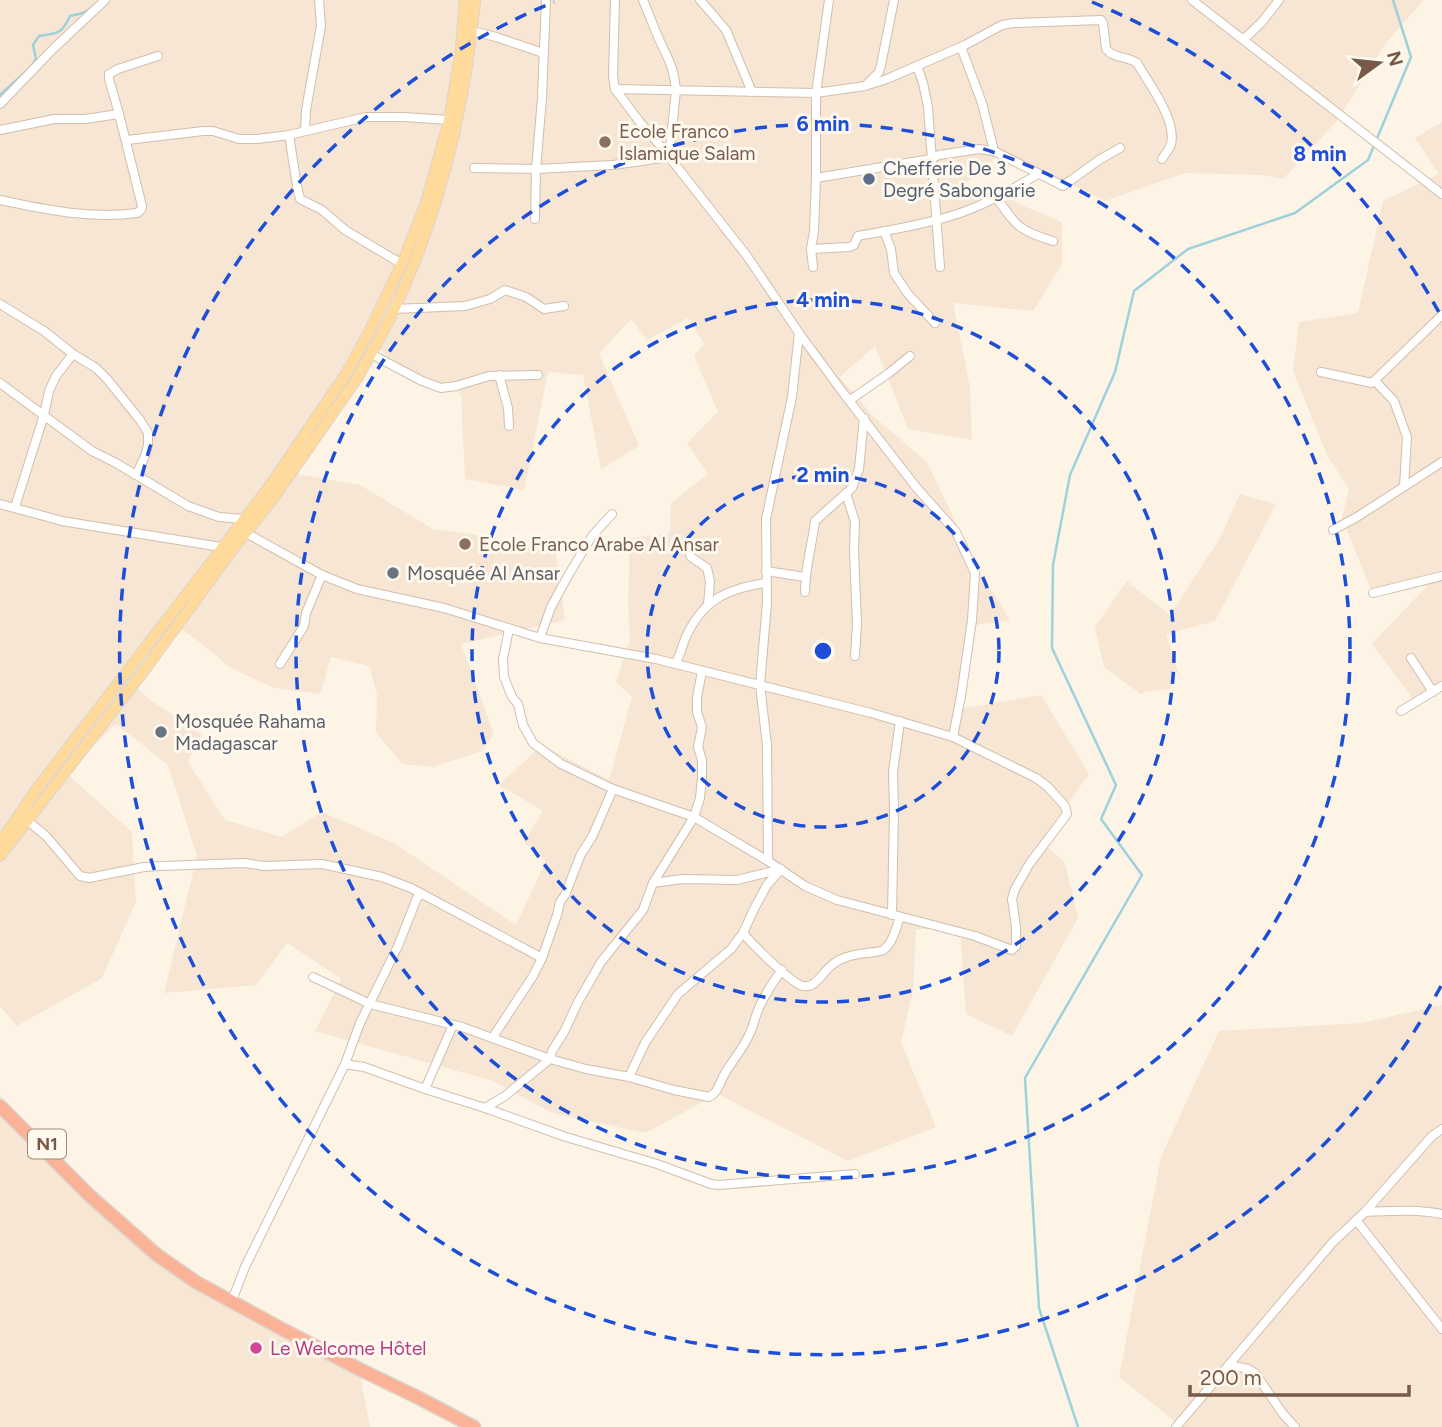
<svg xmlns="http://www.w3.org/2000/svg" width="1442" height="1427" font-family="Figtree,sans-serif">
  <rect width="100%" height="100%" fill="#fef4e5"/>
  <g fill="#f6e6d3" fill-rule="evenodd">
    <path d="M0 0H1424L1386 43 1336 122 1283 179 1263 175 1185 173 1105 201 1003 151 965 184 964 199 995 190 1021 205 1062 222V264L1033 311 953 303 970 387 972 440 908 429 875 346 840 377 872 415 927 462 979 571 1010 620 976 625 960 709 1041 695 1089 774 1041 841 1065 863 1078 918 1012 1036 966 1014 960 929H916L913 990 901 1042 936 1127 848 1161 718 1094 645 1133 552 1113 493 1081 315 1031 341 979 287 943 256 985 164 993 197 856 168 765 116 724 65 772 132 832 136 902 102 978 17 1026 0 1006ZM688 318 704 344 694 356 718 412 687 443 708 474 671 503 670 533 630 538 628 604 630 641 616 682 632 697 609 780 542 745 499 785 543 811 524 842 546 861 516 925 394 843 322 812 281 837 225 820 188 762 202 734 147 698 133 684 176 627 196 639 231 668 274 688 320 694 331 657 369 666 377 694 376 732 402 764 433 767 482 751 494 734 461 644 565 620 556 554 478 535 433 529 360 485 291 473 376 345 392 361 461 394 465 479 524 490 548 372 583 375 601 469 639 446 599 354 631 319 647 340Z"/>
    <polygon points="1442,122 1442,692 1413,699 1372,644 1428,585 1371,590 1342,518 1349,489 1327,455 1293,371 1299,322 1358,313 1383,201 1439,174 1415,138"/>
    <polygon points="1240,494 1276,504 1215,621 1166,634 1178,671 1170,689 1143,692 1142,695 1104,667 1095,627 1127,581 1170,615 1220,538"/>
    <polygon points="1442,1005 1442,1427 1182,1427 1119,1377 1161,1157 1219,1031 1362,1023"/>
    <polygon points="0,1095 157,1255 359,1369 370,1427 0,1427"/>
  </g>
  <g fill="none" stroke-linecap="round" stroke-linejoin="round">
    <g stroke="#9dd1db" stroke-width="2.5">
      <path d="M0 95 30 68 36 59 33 45 39 36C58 33 62 34 70 16L83 13 92 8"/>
      <polyline points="1078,1427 1039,1308 1025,1078 1142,875 1101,819 1116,785 1052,648 1053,565 1070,475 1115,372 1134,291 1188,249 1295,213 1368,160 1411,57 1393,0"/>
    </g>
    <g stroke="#d2bead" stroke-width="10">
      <g id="minor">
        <polyline points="615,0 613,76 615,89 639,121 663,149 747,256 799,333 844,394 916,487 956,532 975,573 972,620 961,696 953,737"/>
        <polyline points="700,0 726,30 752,92"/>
        <polyline points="1192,0 1442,194"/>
        <polyline points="472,31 496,37 543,53"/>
        <polyline points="1244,39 1262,22 1279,0"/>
        <polyline points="961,47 982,103 994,151"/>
        <polyline points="917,66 923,83 928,107 940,267"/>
        <polyline points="865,86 879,72 881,65 894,0"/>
        <path d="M615 89 816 93 865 86 887 79 965 45 1002 25 1014 23 1101 20 1103 23 1106 49C1114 59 1127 56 1137 63 1149 84 1177 120 1171 144 1169 150 1165 154 1162 159"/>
        <polyline points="0,104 53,49 105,0"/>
        <polyline points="119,114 109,79 109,74 118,69 158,56"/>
        <path d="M0 130 54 119H85L119 114 142 206 141 210 137 213C90 219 46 210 0 200"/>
        <polyline points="305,131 306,110 321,26 319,0"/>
        <polyline points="289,135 297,186 300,199 322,210 345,230 402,264"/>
        <polyline points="127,140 203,131 213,131 239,139 257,139 289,135 366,117 403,117 449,120"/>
        <path d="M474 168 536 169 613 165 669 157 676 91C674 66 668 59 658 37 653 25 648 12 643 0"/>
        <polyline points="816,178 931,159 939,155 979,149 994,151 1063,186 1099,160 1120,148"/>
        <path d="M996 197C1016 226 1019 231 1053 241"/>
        <polyline points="535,219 536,169 542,98 546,0"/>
        <polyline points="884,231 891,249 894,273 908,294 935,323"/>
        <path d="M811 249 849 247 854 245 858 236C890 230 923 225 954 215 980 207 1015 188 1038 174"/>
        <polyline points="813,267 811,249 814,231 816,178 816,93 829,0"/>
        <polyline points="0,304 44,331 73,354 96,368 107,379 140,420 148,433 148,445 145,456 136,475"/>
        <polyline points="394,309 465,306 490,299 505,290 526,297 544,309 564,306"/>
        <polyline points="371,354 422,381 441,388 456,386 489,376 538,375"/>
        <polyline points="1321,372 1372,383 1442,315"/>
        <polyline points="499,375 508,408 509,426"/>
        <polyline points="1375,381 1394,401 1407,437 1404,486"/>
        <polyline points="0,383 92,451 116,463 188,506 219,517 244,519"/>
        <polyline points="850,400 889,373 910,356"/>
        <polyline points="846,493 855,522 854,551 857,624 855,656"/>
        <polyline points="0,504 62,521 227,548"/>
        <polyline points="15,507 44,415 49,391 56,376 73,354"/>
        <polyline points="1333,530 1357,517 1442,462"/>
        <polyline points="246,533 322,575 357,589 444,608 540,638 656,659 871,713 953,737 1036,778 1048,787 1065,806 1067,814 1030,863 1015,889 1012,899 1016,927 1016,946 1012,950 975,936 837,900 805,886 768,861 767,745 760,685 767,603 766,519 792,397 799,333"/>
        <polyline points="686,544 691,557 707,568 710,581 708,605"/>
        <polyline points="766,571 805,577"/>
        <path d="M805 592C805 568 812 545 815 521L852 488 859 469 864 418"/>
        <polyline points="1373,593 1442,576"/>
        <polyline points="509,629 503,659 504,677 512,697 518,704 523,725 533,743 561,764 613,789 694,817 768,861"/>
        <polyline points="540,638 551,607 569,574 592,536 612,514"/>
        <polyline points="1411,658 1433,692"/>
        <polyline points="280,664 304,626 306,613 322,575"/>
        <path d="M675 664C680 656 682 647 685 639 702 600 726 589 766 583"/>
        <polyline points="1401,711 1442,686"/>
        <polyline points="27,820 46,836 80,876 89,878 144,867 162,866 244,863 264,866 322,864 382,877 411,888 542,958"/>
        <polyline points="653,883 682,879 737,880 778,870"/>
        <polyline points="892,915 894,811 893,772 900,721"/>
        <path d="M743 933C752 944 792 984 803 986 816 989 823 971 832 965 841 957 856 954 867 953 872 952 879 952 883 950 893 944 896 927 900 917"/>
        <path d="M313 977 370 1004 462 1027 550 1059 586 1069 629 1077 674 1090 709 1097C718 1093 719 1084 724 1075 732 1061 743 1049 750 1033 754 1025 755 1016 759 1008 765 994 773 982 782 970"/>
        <polyline points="493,1037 533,976 542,958 557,915 560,902 565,895 581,854 592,837 613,789"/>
        <polyline points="345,1064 364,1067 425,1089 453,1025"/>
        <polyline points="629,1077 645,1043 678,994 731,949 743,933 754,909 767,885 781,869"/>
        <polyline points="425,1089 485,1108 566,1137 657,1164 711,1184 719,1185 855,1174"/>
        <polyline points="485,1108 505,1096 550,1059 552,1051 564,1032 578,1002 601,962 643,910 653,883 694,817 700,798 702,778 702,760 698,747 702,727 697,712 697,698 702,671"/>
        <polyline points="1365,1212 1432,1136 1442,1129"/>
        <polyline points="1356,1220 1442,1329"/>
        <polyline points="231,1303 245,1267 345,1064 360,1023 398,946 417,898 422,894"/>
        <polyline points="1229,1365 1248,1369 1255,1373 1283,1414 1295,1427"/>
        <path d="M1176 1427 1333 1242 1365 1212C1391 1211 1416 1209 1442 1214"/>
      </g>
    </g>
    <g stroke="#dcd4cf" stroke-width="12">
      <g id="major">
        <polyline points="0,843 36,790 269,487 346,374 370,330 404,259 426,203 449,120 461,49 465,0"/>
        <path d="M0 856 146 668 233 549 272 500 358 377C369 357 381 337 391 316 439 217 465 109 475 0"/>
      </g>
    </g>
    <g stroke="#dcd4cf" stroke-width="15">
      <polyline id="highway" points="0,1106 90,1196 157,1255 196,1282 282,1329 359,1369 419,1398 474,1427"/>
    </g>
    <use href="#minor" stroke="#fff" stroke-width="8"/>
    <use href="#major" stroke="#ffda9a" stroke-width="10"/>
    <use href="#highway" stroke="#fbb398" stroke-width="12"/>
  </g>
  <g fill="none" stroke="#1d4ed8" stroke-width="3.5" stroke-dasharray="12 9">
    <circle cx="823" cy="651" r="176"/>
    <circle cx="823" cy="651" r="351"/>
    <circle cx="823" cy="651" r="527"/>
    <path d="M1441 986A703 703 0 1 1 554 2M1092 2A703 703 0 0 1 1441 316"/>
  </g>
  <g fill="#8d6e63" stroke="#fff8ec" stroke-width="2.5">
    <circle cx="605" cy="142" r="7"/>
    <circle cx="465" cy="544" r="7"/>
  </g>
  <circle fill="#5c6f8a" stroke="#fff8ec" stroke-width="2.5" cx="869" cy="179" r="7"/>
  <g fill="#6b7280" stroke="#fff8ec" stroke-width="2.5">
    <circle cx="393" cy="573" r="7"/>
    <circle cx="161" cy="732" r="7"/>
  </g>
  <circle fill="#d1479c" stroke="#fff8ec" stroke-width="2.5" cx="256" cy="1348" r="7"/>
  <g text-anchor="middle" stroke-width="6" stroke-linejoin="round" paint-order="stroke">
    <rect fill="#fff8ec" stroke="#a08979" stroke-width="2" x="28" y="1129.5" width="38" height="29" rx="5"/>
    <g font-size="18" font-weight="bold" fill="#785a48">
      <text x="47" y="1150">N1</text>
    </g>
    <g font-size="19" fill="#785e54" stroke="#fff8ec" text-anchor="start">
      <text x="619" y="138">Ecole Franco<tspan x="619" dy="22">Islamique Salam</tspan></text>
      <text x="479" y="551">Ecole Franco Arabe Al Ansar</text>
    </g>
    <g font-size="19" fill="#4e5e75" stroke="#fff8ec" text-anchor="start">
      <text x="883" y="175">Chefferie De 3<tspan x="883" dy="22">Degré Sabongarie</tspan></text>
    </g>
    <g font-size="19" fill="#5b616d" stroke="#fff8ec" text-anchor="start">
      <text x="407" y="580">Mosquée Al Ansar</text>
      <text x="175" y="728">Mosquée Rahama<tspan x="175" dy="22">Madagascar</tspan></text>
    </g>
    <g font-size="19" fill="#b23c85" stroke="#fff8ec" text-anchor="start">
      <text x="270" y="1355">Le Welcome Hôtel</text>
    </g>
  </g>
  <circle cx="823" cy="651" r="10" fill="#1d4ed8" stroke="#fff8ec" stroke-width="3.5"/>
  <g font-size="21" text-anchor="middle" font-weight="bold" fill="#1d4ed8" stroke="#fff8ec" stroke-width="6" stroke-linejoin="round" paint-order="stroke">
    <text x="823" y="131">6 min</text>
    <text x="1320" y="161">8 min</text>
    <text x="823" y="307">4 min</text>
    <text x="823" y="482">2 min</text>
  </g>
  <g transform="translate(1379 63) rotate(75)" stroke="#fff8ec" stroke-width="5" paint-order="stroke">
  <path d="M0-5L12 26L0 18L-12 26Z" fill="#785a48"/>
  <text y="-10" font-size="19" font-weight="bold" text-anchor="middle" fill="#785a48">N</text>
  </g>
  <path d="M1190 1385v10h219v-10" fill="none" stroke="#785a48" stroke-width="3.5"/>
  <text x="1200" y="1385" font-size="21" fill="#785a48" stroke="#fff8ec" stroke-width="5" paint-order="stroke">200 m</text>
</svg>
